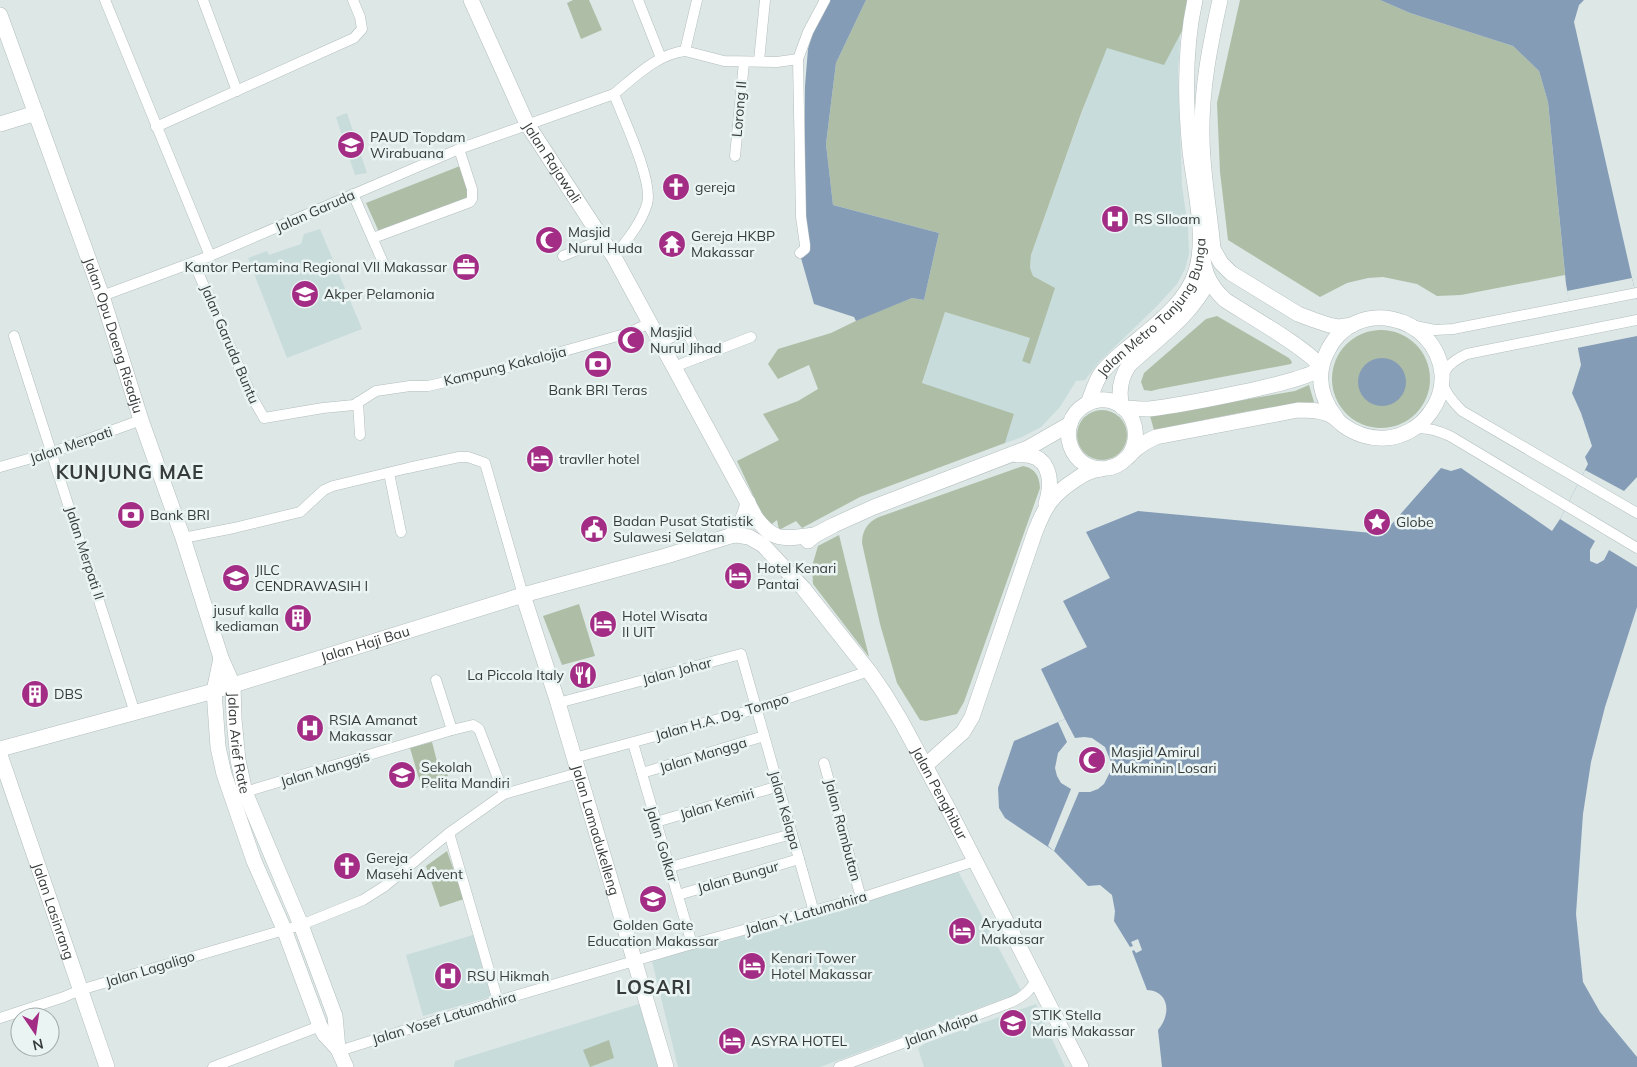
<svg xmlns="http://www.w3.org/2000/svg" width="1637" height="1067" font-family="Mulish,sans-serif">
  <rect width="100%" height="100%" fill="#dce7e6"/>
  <g fill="#c8dcdb">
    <polygon points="1181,18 1178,73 1182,186 1188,228 1189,254 1185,269 1177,284 1157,306 1099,362 1085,380 1076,381 1060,407 1041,427 1022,437 1005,443 1014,415 922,384 945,312 1030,338 1022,361 1030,364 1039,280 1033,276 1030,268 1031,255 1106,45"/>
    <polygon points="347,113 367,173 355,175 336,117"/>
    <polygon points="320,229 362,329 287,358 248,258 267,251 269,255 301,244 304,234"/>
    <polygon points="958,871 1022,992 820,1067 678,1067 652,961"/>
    <polygon points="473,935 491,997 423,1016 406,955"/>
    <polygon points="639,1004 659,1067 454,1067 455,1061"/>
    <polygon points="1036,1004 1065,1067 924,1067 918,1048 926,1043"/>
  </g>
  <g fill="#aebea6">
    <polygon points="573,0 589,0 602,30 581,39 567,3"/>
    <polygon points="866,0 1187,0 1182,31 1164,65 1107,48 1082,111 1031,255 1030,268 1033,276 1055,288 1030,364 1022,361 1030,338 945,312 922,383 1014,414 1005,443 860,497 802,528 796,521 779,530 777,520 768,527 737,461 779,440 763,414 798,401 818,389 809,365 778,379 768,364 778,349 831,333 864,317 912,298 924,300 939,233 833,205 826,144 836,63"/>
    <polygon points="1240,0 1380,0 1410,13 1513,46 1539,71 1548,102 1565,275 1461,295 1437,296 1417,284 1383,277 1368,278 1347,283 1320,297 1228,240 1220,172 1217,103"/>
    <polygon points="460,166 470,197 379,232 366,203"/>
    <polygon points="1217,316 1289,358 1292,362 1291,364 1159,389 1151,391 1144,390 1141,382 1144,373 1206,319"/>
    <circle cx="1381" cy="379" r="49"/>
    <polygon points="1309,385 1314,402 1249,411 1154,430 1150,416 1295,391"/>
    <circle cx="1102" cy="435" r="25"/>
    <path d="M1023 466C1036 469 1039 476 1040 488L964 702 957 714 926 721 920 720 897 683 880 624 862 543C862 530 868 522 879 517Z"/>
    <polygon points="839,535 869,657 813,584 812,566 818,546"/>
    <polygon points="579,604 595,656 562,665 543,616"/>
    <polygon points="432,742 440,773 447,771 449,781 422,789 410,748"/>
    <polygon points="447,851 464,899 440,907 426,866"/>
    <polygon points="609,1040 614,1058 590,1067 583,1050"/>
  </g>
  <g fill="#859cb7">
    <polygon points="829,0 866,0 836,63 826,144 833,205 939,233 924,300 912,298 856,321 854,317 814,304 801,258 804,220 805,86 808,49 813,32"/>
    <path d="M1380 0H1584L1579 5 1574 22 1637 300V607L1605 707 1591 762 1583 814 1576 914 1583 982 1600 1012 1637 1057V1067H1162L1158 1030C1171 1015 1170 991 1147 990L1132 951 1134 950 1136 953 1142 950 1138 939 1131 942 1133 946 1130 947 1114 921 1115 911 1112 895 1100 885 1088 886 1054 851 1005 818 999 808 998 788 1014 741 1065 719 1041 669 1087 647 1063 601 1110 578 1086 532 1138 511 1383 534 1441 468 1451 471 1461 468 1552 531 1560 519 1588 464 1585 457 1592 446 1581 413 1572 393 1581 365 1566 284 1548 102 1539 71 1513 46 1410 13Z"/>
    <circle cx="1382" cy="382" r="24"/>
  </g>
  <g fill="#dce7e6">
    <polygon points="1632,278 1637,300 1637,336 1577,348 1567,291"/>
    <polygon points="1585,470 1624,491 1637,477 1637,567 1609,550 1604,560 1597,564 1590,561 1590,550 1595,541 1560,519"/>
    <polygon points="1065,719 1075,738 1084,737 1092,738 1105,747 1111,762 1111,770 1104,784 1098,789 1090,792 1079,792 1054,851 1048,846 1071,789 1061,783 1057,776 1055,768 1058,753 1067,742 1058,722"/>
  </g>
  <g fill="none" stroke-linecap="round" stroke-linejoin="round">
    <g stroke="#b3bdbd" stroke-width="11">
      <g id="street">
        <polyline points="105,0 210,256"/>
        <polyline points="203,0 237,91"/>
        <polyline points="638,0 661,58"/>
        <polyline points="685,51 697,0"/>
        <polyline points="798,59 801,217 805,245 805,249 800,253"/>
        <polyline points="759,61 765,0"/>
        <path d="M614 94C635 77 657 54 685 51L724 61 777 62 798 59 808 32 825 0"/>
        <polyline points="156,127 354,38 362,29 360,17 353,0"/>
        <polyline points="735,156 744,62"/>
        <polyline points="353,194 385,267"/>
        <polyline points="373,238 470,202 472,199 472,189 459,149"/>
        <polyline points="563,256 603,239"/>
        <polyline points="194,263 252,397 264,418 323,408 354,405 376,391 410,386 428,386 490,372 628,333 650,323"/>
        <path d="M102 296 210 256 459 149 614 94C623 118 654 182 647 204 641 224 626 241 614 257"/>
        <path d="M1637 320 1467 354C1433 370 1438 387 1462 411L1637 513"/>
        <polyline points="1415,326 1435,330 1453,329 1637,293"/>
        <polyline points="14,336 135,713"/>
        <polyline points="661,342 686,331 701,357"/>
        <polyline points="674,367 751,337"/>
        <polyline points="358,402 360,435"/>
        <path d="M1413 429C1426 426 1439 431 1450 436L1637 548"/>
        <polyline points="0,467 53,452 141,420"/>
        <polyline points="389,473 401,532"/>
        <polyline points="183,538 234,528 300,512 324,490 333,486 408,468 459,457 468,457 485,463 523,595"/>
        <polyline points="436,680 452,730"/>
        <polyline points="558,703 741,654 814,912"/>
        <polyline points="633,743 692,944"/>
        <polyline points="574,758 756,709 869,671"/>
        <polyline points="824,763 861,898"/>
        <polyline points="642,773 764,736"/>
        <polyline points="245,792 452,730 473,725 479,729 504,794"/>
        <polyline points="656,822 779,786"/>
        <polyline points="449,833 498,1001"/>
        <polyline points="670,867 792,834"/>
        <polyline points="678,895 799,859"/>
        <polyline points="0,1018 64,997 80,990 301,925 363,900 385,886 449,833 504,794 578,773"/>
        <polyline points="339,1051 498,1001 692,944 861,898 975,861"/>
        <polyline points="213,1067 320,1026"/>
        <path d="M839 1067 1009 1003C1022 998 1029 992 1036 980"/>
      </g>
    </g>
    <g stroke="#b3bdbd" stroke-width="16">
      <g id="secondary">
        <path id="s1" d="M471 0 527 124 614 257 756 518C775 544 787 538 815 535"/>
        <path d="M1220 0C1210 45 1201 90 1202 136 1202 174 1210 212 1213 249L1221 263 1231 273 1298 314 1314 320 1329 325 1339 327 1352 325"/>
        <path id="s2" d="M0 15 102 296 141 420 183 538 221 658 233 685 234 719 238 760 245 792 301 925 335 1016 338 1049"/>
        <polyline points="0,124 36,113"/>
        <path d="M1201 247C1204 271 1207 283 1225 300 1243 312 1314 352 1321 368 1309 382 1175 406 1149 409 1140 409 1131 409 1122 407 1118 392 1121 377 1129 365 1156 340 1193 314 1208 281"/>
        <path id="s3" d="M1088 403C1092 394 1095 383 1100 375 1106 366 1116 358 1124 351 1150 329 1186 305 1196 271 1207 237 1194 186 1190 151 1185 100 1184 49 1195 0"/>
        <path d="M1017 455C1049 452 1054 478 1046 504"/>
        <path d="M1128 457C1150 426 1119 385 1085 405 1053 424 1071 475 1108 468 1121 466 1127 457 1136 449 1142 444 1149 440 1156 437L1298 410C1308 410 1319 410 1328 414 1334 416 1338 421 1343 425 1355 434 1371 439 1386 438 1403 437 1420 427 1430 413 1439 401 1443 388 1442 374 1436 313 1353 296 1327 352 1315 376 1321 399 1337 419"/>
        <path d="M730 536C741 526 745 516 748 502"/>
        <polyline points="808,541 815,535 834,525 874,507 1028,448 1070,424"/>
        <path id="s4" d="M523 595 558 703 666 1067"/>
        <polyline points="221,658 214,691 218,747 224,774 254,861 284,929 320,1026 325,1035 338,1049 346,1067"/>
        <path id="s5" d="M0 749 214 691 523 595 666 556 730 536 736 535 749 537 763 545 803 588 871 674 884 693 901 721 950 812 1081 1067"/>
        <path id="s6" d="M0 755 107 1067"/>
        <path d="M926 765 963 732 972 717 1035 532C1045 506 1052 495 1075 480 1083 474 1091 470 1101 469"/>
      </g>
    </g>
    <use href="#street" stroke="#fff" stroke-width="10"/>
    <use href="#secondary" stroke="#fff" stroke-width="15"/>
  </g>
  <defs>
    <g id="school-disc" transform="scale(1.4375)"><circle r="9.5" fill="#a32d85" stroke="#eaf4f3"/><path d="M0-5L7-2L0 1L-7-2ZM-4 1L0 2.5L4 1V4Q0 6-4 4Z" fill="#fff"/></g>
    <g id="church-disc" transform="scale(1.4375)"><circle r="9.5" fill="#a32d85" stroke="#eaf4f3"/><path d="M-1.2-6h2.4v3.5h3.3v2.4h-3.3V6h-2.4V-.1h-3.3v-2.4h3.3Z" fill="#fff"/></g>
    <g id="hospital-disc" transform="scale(1.4375)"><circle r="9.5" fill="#a32d85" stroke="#eaf4f3"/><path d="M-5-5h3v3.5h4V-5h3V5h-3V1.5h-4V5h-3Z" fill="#fff"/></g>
    <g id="mosque-disc" transform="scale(1.4375)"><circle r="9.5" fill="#a32d85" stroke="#eaf4f3"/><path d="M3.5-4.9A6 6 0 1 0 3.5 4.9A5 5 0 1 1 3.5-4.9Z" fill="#fff"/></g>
    <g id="temple-disc" transform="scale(1.4375)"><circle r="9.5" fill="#a32d85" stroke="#eaf4f3"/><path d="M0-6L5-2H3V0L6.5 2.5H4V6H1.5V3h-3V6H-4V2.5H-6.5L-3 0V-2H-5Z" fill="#fff"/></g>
    <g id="office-disc" transform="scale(1.4375)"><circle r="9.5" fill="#a32d85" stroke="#eaf4f3"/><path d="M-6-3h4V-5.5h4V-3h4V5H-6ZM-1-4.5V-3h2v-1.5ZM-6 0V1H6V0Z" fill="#fff"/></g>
    <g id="bank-disc" transform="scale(1.4375)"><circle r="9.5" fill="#a32d85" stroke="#eaf4f3"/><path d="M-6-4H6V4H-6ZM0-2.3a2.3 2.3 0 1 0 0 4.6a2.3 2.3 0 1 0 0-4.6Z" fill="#fff"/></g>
    <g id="hotel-disc" transform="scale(1.4375)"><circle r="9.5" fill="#a32d85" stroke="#eaf4f3"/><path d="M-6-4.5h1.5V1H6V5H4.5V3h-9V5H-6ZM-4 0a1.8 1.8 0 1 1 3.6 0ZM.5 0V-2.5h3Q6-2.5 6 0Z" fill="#fff"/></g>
    <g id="sight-disc" transform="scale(1.4375)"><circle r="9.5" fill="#a32d85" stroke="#eaf4f3"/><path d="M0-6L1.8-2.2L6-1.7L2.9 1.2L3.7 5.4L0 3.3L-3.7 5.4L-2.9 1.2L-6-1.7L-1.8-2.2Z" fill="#fff"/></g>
    <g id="civic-disc" transform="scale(1.4375)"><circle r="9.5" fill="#a32d85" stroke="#eaf4f3"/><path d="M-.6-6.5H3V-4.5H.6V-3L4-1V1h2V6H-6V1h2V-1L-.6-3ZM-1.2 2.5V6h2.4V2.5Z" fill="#fff"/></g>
    <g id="building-disc" transform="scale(1.4375)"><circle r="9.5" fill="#a32d85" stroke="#eaf4f3"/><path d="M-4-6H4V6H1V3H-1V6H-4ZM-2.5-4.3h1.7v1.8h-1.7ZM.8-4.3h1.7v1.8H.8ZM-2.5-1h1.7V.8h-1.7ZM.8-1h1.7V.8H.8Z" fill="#fff"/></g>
    <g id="restaurant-disc" transform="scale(1.4375)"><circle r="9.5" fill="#a32d85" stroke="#eaf4f3"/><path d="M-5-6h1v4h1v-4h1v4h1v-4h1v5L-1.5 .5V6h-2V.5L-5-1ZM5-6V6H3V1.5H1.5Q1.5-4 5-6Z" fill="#fff"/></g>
    <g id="university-disc" transform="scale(1.4375)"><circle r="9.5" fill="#a32d85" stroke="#eaf4f3"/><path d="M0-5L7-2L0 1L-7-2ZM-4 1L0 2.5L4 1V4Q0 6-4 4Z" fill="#fff"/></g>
  </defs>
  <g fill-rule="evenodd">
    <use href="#school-disc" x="351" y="145"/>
    <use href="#church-disc" x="676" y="187"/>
    <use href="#hospital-disc" x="1115" y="219"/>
    <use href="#mosque-disc" x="549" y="240"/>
    <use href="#temple-disc" x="672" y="244"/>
    <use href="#office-disc" x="466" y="267"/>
    <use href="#school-disc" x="305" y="294"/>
    <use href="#mosque-disc" x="631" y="340"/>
    <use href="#bank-disc" x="598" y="364"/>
    <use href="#hotel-disc" x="540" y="459"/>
    <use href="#bank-disc" x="131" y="515"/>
    <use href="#sight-disc" x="1377" y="522"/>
    <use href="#civic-disc" x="594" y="529"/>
    <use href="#hotel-disc" x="738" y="576"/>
    <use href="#school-disc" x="236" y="578"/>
    <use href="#building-disc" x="298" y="618"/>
    <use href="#hotel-disc" x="603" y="624"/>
    <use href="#restaurant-disc" x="583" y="675"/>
    <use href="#building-disc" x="35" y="694"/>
    <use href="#hospital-disc" x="310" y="728"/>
    <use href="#mosque-disc" x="1092" y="760"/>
    <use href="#school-disc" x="402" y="775"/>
    <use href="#church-disc" x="347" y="866"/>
    <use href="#school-disc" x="653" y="899"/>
    <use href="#hotel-disc" x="962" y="931"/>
    <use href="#hotel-disc" x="752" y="966"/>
    <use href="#hospital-disc" x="448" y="976"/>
    <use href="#university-disc" x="1013" y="1023"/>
    <use href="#hotel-disc" x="732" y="1041"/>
  </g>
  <g text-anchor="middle" stroke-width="5" stroke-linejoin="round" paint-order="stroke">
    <g font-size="14" fill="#373b3b" stroke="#eaf4f3">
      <text transform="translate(739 109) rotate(-85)" y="5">Lorong II</text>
      <text dy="5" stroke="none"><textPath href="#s1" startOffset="182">Jalan Rajawali</textPath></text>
      <text transform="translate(315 211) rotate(-24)" y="5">Jalan Garuda</text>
      <text dy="5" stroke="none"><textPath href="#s3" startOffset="119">Jalan Metro Tanjung Bunga</textPath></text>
      <text dy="5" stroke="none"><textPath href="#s2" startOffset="340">Jalan Opu Daeng Risadju</textPath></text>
      <text transform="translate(230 344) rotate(67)" y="5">Jalan Garuda Buntu</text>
      <text transform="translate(505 366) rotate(-14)" y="5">Kampung Kakalojia</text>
      <text transform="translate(71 445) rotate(-19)" y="5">Jalan Merpati</text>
      <text transform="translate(85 553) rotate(72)" y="5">Jalan Merpati II</text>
      <text dy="5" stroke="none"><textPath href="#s5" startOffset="380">Jalan Haji Bau</textPath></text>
      <text transform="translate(677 671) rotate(-15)" y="5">Jalan Johar</text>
      <text transform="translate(722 717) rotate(-16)" y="5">Jalan H.A. Dg. Tompo</text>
      <text dy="5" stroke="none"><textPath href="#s2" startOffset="768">Jalan Arief Rate</textPath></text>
      <text transform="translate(703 755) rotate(-17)" y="5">Jalan Mangga</text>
      <text transform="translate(325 769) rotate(-17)" y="5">Jalan Manggis</text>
      <text dy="5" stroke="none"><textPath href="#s5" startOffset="1102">Jalan Penghibur</textPath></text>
      <text transform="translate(717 804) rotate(-17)" y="5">Jalan Kemiri</text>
      <text transform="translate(785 810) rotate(74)" y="5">Jalan Kelapa</text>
      <text transform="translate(843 830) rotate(75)" y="5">Jalan Rambutan</text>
      <text dy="5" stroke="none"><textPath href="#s4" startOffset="246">Jalan Lamadukelleng</textPath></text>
      <text transform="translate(662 844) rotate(73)" y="5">Jalan Golkar</text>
      <text transform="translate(738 877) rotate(-16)" y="5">Jalan Bungur</text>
      <text dy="5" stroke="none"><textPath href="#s6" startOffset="165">Jalan Lasinrang</textPath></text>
      <text transform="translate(806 913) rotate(-16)" y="5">Jalan Y. Latumahira</text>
      <text transform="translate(150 969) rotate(-17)" y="5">Jalan Lagaligo</text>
      <text transform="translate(444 1018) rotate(-17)" y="5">Jalan Yosef Latumahira</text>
      <text transform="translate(941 1029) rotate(-20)" y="5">Jalan Maipa</text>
    </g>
    <g font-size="14" fill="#373b3b" stroke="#eaf4f3" text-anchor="start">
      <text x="370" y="142">PAUD Topdam<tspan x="370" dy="16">Wirabuana</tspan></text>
      <text x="695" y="192">gereja</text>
      <text x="1134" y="224">RS SIloam</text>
      <text x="568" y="237">Masjid<tspan x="568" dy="16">Nurul Huda</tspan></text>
      <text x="691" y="241">Gereja HKBP<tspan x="691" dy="16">Makassar</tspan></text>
      <text x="447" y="272" text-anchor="end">Kantor Pertamina Regional VII Makassar</text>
      <text x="324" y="299">Akper Pelamonia</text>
      <text x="650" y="337">Masjid<tspan x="650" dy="16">Nurul Jihad</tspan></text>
      <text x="598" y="395" text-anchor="middle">Bank BRI Teras</text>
      <text x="559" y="464">travller hotel</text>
      <text x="150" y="520">Bank BRI</text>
      <text x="613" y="526">Badan Pusat Statistik<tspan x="613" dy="16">Sulawesi Selatan</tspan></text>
      <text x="1396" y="527">Globe</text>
      <text x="757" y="573">Hotel Kenari<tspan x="757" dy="16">Pantai</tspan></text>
      <text x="255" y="575">JILC<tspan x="255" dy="16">CENDRAWASIH I</tspan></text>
      <text x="279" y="615" text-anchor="end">jusuf kalla<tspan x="279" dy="16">kediaman</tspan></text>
      <text x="622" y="621">Hotel Wisata<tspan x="622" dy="16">II UIT</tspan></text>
      <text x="564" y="680" text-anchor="end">La Piccola Italy</text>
      <text x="54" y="699">DBS</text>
      <text x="329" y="725">RSIA Amanat<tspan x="329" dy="16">Makassar</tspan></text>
      <text x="1111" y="757">Masjid Amirul<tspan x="1111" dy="16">Mukminin Losari</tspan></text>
      <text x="421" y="772">Sekolah<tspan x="421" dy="16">Pelita Mandiri</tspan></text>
      <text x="366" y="863">Gereja<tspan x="366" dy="16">Masehi Advent</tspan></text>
      <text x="981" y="928">Aryaduta<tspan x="981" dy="16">Makassar</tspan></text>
      <text x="653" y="930" text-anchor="middle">Golden Gate<tspan x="653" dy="16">Education Makassar</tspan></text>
      <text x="771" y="963">Kenari Tower<tspan x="771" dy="16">Hotel Makassar</tspan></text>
      <text x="467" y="981">RSU Hikmah</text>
      <text x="1032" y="1020">STIK Stella<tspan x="1032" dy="16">Maris Makassar</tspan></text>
      <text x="751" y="1046">ASYRA HOTEL</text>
    </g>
    <g font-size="19" font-weight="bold" letter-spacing="1" fill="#373b3b" stroke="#eaf4f3">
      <text x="130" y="479">KUNJUNG MAE</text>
      <text x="654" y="994">LOSARI</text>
    </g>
  </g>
  <g transform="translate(35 1032) rotate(167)"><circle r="24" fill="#eaf4f3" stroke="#a2aaa9"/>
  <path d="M0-4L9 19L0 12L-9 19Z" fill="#a32d85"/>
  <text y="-8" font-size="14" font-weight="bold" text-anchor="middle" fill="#373b3b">N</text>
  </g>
</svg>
